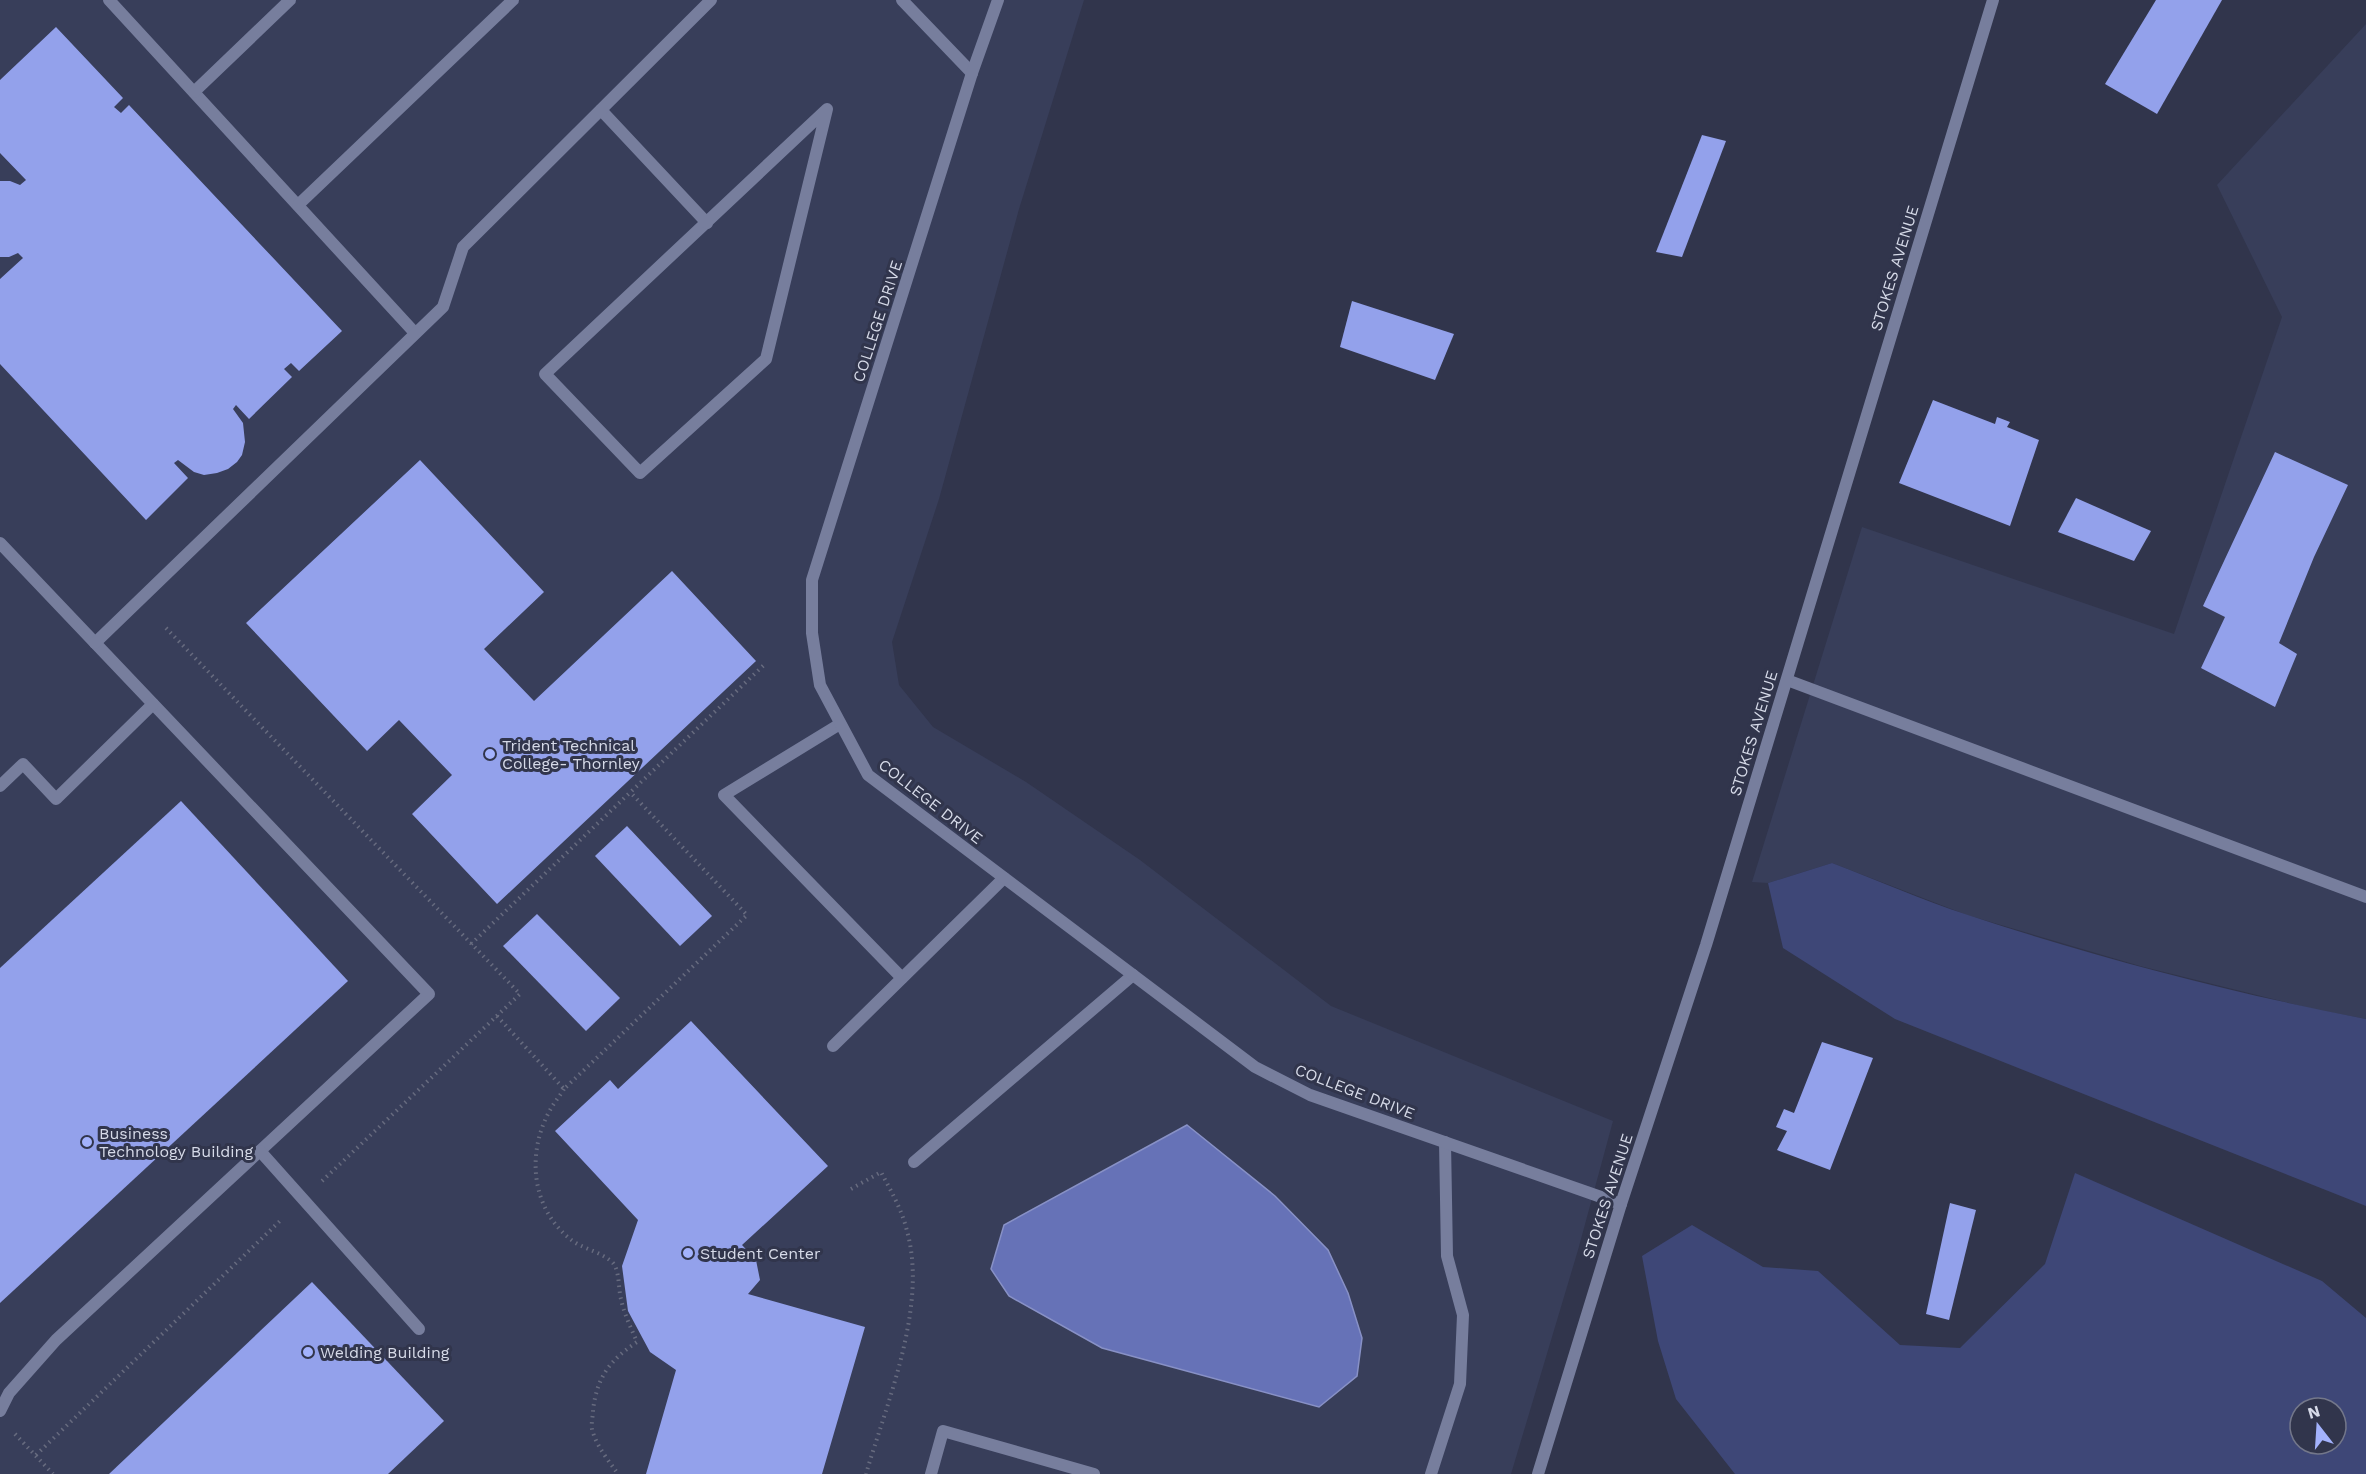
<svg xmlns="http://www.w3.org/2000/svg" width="2366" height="1474" font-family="'Work Sans',sans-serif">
  <rect width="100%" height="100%" fill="#31354c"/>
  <g fill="#383e5a">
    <polygon points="0,0 1084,0 1019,209 939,499 892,642 899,685 933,727 1026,782 1140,860 1331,1006 1613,1121 1578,1250 1511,1474 0,1474"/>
    <polygon points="2366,24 2366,1019 2313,1009 2140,966 1967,915 1832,863 1768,883 1752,882 1862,527 2174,634 2282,317 2217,185"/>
  </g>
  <g fill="#3e4777" fill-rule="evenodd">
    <path d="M1832 863C1877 880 1922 900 1968 915 2098 958 2232 993 2366 1019V1206L1895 1019 1783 948 1768 883Z"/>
    <path d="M2075 1173 2322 1281 2366 1318V1474H1735L1676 1399 1658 1341 1642 1256 1692 1225 1763 1267 1818 1271 1900 1345 1960 1348 2045 1264ZM2300 1408H2336V1444H2300Z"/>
  </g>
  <polygon fill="#6672b7" stroke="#8891c6" stroke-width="1.5" points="1187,1125 1275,1196 1328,1250 1348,1293 1362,1338 1357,1376 1319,1407 1102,1348 1009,1296 991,1269 1004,1225"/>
  <g fill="#93a1eb">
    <polygon points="2156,0 2222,0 2157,114 2105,84"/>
    <polygon points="56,27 123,98 114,107 121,113 129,105 342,331 299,371 291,363 284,369 292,377 249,419 236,405 233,409 243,423 245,442 242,455 237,462 228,469 217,473 204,475 194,472 178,460 174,463 188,478 146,520 0,364 0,279 23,258 18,253 9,257 0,257 0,181 10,181 20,185 26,180 0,153 0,80"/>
    <polygon points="1702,135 1726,141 1682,257 1656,252"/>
    <polygon points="1352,301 1454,334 1435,380 1340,347"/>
    <polygon points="1933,400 1995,424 1997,417 2010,422 2007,427 2039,440 2010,526 1899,483"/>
    <polygon points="2275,452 2348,485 2314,557 2279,643 2297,654 2275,707 2201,668 2225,617 2203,606"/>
    <polygon points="420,460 544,592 484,649 534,701 672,571 756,661 497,904 412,814 452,775 399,720 367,751 246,623"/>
    <polygon points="2076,498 2151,531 2134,561 2058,532"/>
    <polygon points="181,801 348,981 0,1303 0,968"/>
    <polygon points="627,826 712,916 680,946 595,856"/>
    <polygon points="537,914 620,998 586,1031 503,946"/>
    <polygon points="691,1021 828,1166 742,1245 756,1260 760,1280 748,1294 865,1327 822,1474 646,1474 676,1370 650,1352 628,1311 622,1266 638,1220 555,1131 610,1080 618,1089"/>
    <polygon points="1822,1042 1873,1058 1830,1170 1777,1150 1787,1131 1776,1127 1784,1109 1794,1113"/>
    <polygon points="1950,1203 1976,1210 1949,1320 1926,1314"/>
    <polygon points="312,1282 444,1421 388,1474 109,1474"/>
  </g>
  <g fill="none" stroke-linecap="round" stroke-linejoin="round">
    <g stroke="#676b7f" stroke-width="4" stroke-dasharray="1.5 4.5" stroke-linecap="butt">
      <polyline points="166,628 520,994 322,1181"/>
      <polyline points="471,944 765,664"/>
      <polyline points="497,1016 564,1089 747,915 631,793"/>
      <path d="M564 1089C559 1097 553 1104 549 1112 527 1153 531 1207 569 1238 581 1249 601 1251 613 1263 620 1272 618 1288 621 1299 624 1314 631 1328 637 1342 610 1360 597 1377 593 1410 593 1416 591 1424 592 1429 596 1446 609 1461 618 1474"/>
      <path d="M851 1189 881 1172C891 1191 902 1210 907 1231 928 1306 887 1402 866 1474"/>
      <polyline points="15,1434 53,1474"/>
      <polyline points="36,1455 282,1219"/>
    </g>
    <g stroke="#777e9d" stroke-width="12">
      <polyline points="109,0 415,333"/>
      <polyline points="902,0 972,73"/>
      <polyline points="194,92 290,0"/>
      <polygon points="827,109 766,359 640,473 545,374"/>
      <polyline points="601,110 707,223"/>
      <polyline points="298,205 513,0"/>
      <polyline points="0,543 429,994 56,1340 9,1393 0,1411"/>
      <polyline points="95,643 443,307 463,247 711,0"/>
      <polyline points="1787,680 2366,897"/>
      <polyline points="840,724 724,795 902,978"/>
      <polyline points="0,786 23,764 56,799 153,704"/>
      <polyline points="833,1046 1004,878"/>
      <polyline points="260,1151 419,1329"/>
      <polyline points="914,1162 1133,975"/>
      <polyline points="931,1474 943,1431 1094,1474"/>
      <polyline points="1431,1474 1460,1384 1463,1315 1447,1256 1445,1142"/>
    </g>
    <g stroke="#777e9d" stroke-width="12">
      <polyline points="998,0 972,73 812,580 812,633 820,685 868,775 1255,1067 1310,1095 1621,1204"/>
      <polyline points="1538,1474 1621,1204 1706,945 1993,0"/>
    </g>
  </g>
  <g fill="#a3b2fd" stroke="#31354c" stroke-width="2">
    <circle cx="490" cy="754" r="6"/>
    <circle cx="87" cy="1142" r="6"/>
    <circle cx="688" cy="1253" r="6"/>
    <circle cx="308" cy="1352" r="6"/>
  </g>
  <g text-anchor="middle" stroke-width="6" stroke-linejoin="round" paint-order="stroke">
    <g font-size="16" fill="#d6dae8" stroke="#31354c">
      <text transform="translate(1894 268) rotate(-73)" y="6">STOKES AVENUE</text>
      <text transform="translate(877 321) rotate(-72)" y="6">COLLEGE DRIVE</text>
      <text transform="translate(1753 733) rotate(-73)" y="6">STOKES AVENUE</text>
      <text transform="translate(931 801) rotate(38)" y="6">COLLEGE DRIVE</text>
      <text transform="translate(1355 1091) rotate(21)" y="6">COLLEGE DRIVE</text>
      <text transform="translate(1607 1196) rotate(-72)" y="6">STOKES AVENUE</text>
    </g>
    <g font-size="16" fill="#d6dae8" stroke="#31354c" text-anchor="start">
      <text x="502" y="751">Trident Technical<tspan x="502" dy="18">College- Thornley</tspan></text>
      <text x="99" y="1139">Business<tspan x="99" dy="18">Technology Building</tspan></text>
      <text x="700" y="1259">Student Center</text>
      <text x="320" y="1358">Welding Building</text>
    </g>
  </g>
  <g transform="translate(2318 1426) rotate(343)"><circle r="28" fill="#31354c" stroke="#73778a" stroke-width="1.5"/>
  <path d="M0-4.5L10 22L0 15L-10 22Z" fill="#a3b2fd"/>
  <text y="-9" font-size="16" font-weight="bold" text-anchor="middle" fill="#d6dae8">N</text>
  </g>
</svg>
